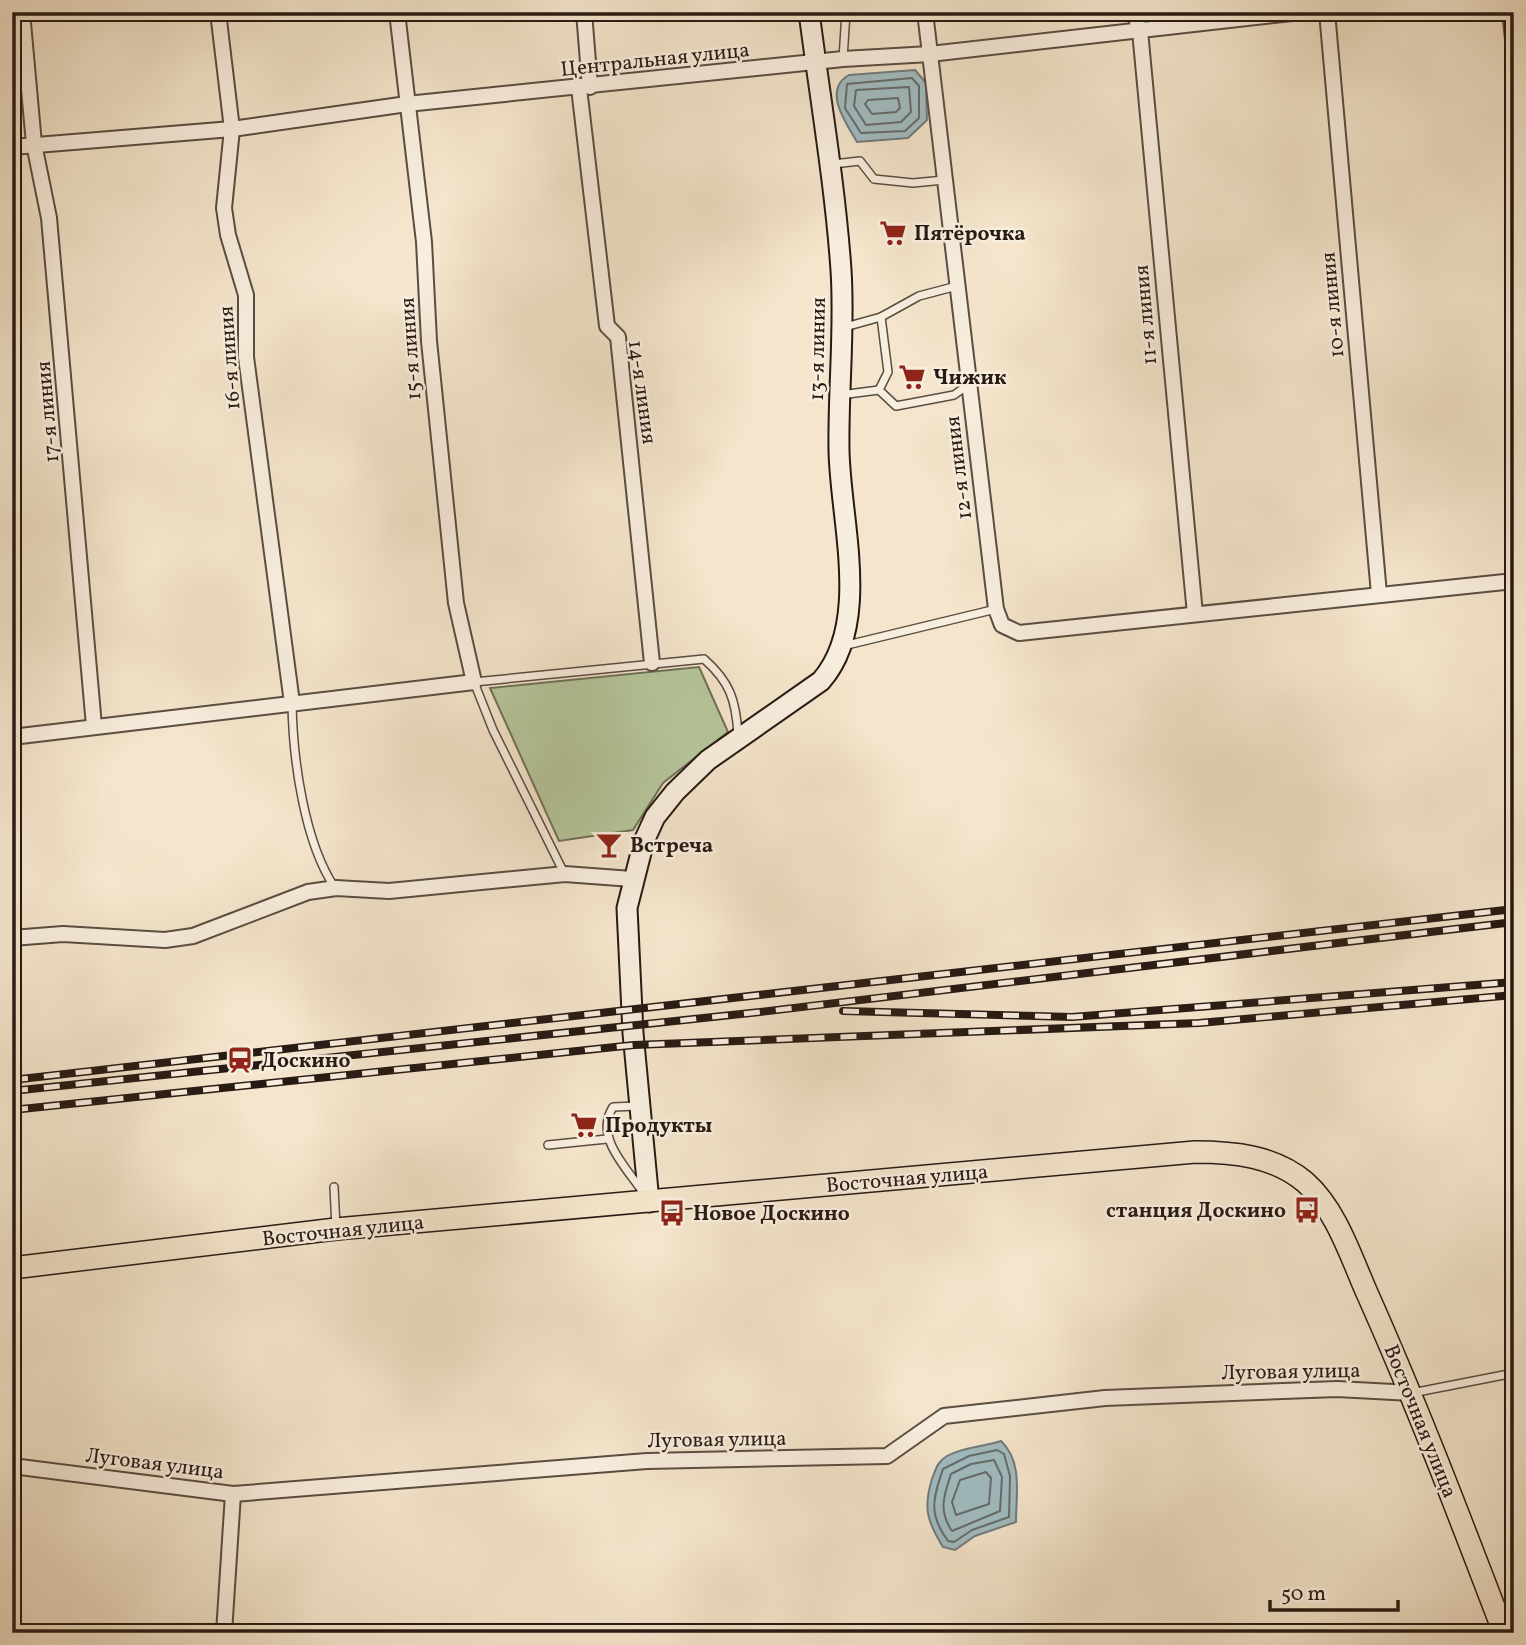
<svg xmlns="http://www.w3.org/2000/svg" width="1526" height="1645" font-family="Vollkorn,serif">
  <rect width="100%" height="100%" fill="#f4e5cc"/>
  <filter id="stains"><feTurbulence type="fractalNoise" baseFrequency=".00286" numOctaves="4"/><feColorMatrix values="0 0 0 0 .2 0 0 0 0 .09 0 0 0 0 .02 0 0 0 .5 -.17"/></filter>
  <radialGradient id="worn" r=".72"><stop offset=".6" stop-color="#630" stop-opacity="0"/><stop offset="1" stop-color="#630" stop-opacity=".3"/></radialGradient>
  <polygon fill="#b6c69c" stroke="#6e7058" stroke-width="2" points="699,667 728,732 663,783 633,830 559,841 490,688"/>
  <g fill="#a1bcc2" stroke="#707b7c" stroke-width="2">
    <path d="M915 70 926 83 927 120 908 138 857 142C846 123 822 90 849 75Z"/>
    <path d="M1001 1441C1023 1462 1016 1494 1016 1522L975 1536 955 1550 943 1547C927 1521 923 1508 932 1479 936 1469 937 1462 947 1456 963 1447 983 1447 1001 1441Z"/>
  </g>
  <g fill="none" stroke-linecap="round" stroke-linejoin="round">
    <g stroke="#646b6b" stroke-width="2">
      <polygon points="912,78 919,86 919,118 905,131 861,133 845,108 847,84"/>
      <polygon points="909,87 911,112 901,122 866,125 854,106 856,90"/>
      <polygon points="898,98 900,108 896,112 872,114 865,104 868,100"/>
      <path d="M997 1450 1004 1454 1010 1476 1009 1517 972 1530 954 1542 948 1541C928 1514 933 1498 943 1469L969 1456Z"/>
      <path d="M994 1460 1002 1477 1000 1511 952 1531C938 1511 944 1495 951 1474L971 1464Z"/>
      <polygon points="986,1472 991,1478 989,1504 956,1515 952,1502 960,1480"/>
    </g>
    <g stroke="#5a4d42" stroke-width="10">
      <g id="lane">
        <polyline points="843,59 846,12"/>
        <polyline points="833,164 860,161 874,179 913,183 944,180"/>
        <polyline points="845,327 881,317 919,296 957,286"/>
        <polyline points="879,390 888,372 881,317"/>
        <polyline points="840,395 879,390 896,406 954,395 968,385"/>
        <polyline points="843,646 996,609"/>
        <path d="M292 704C293 759 304 842 335 888"/>
        <path d="M564 873 493 730 474 682 704 659C730 682 736 700 738 735"/>
        <path d="M637 1106 613 1107C594 1137 626 1167 642 1191"/>
        <polyline points="548,1145 607,1139"/>
        <polyline points="334,1187 336,1228"/>
        <polyline points="1412,1393 1514,1373"/>
      </g>
    </g>
    <g stroke="#5a4d42" stroke-width="18">
      <g id="street">
        <polyline points="22,12 34,144 49,218 94,726"/>
        <polyline points="218,12 232,129 224,208 228,235 246,295 246,357 292,703"/>
        <polyline points="584,12 590,87"/>
        <polyline points="925,12 996,609 1002,625 1019,633 1514,581"/>
        <polyline points="1134,12 1140,31 1195,614"/>
        <polyline points="1327,12 1379,594"/>
        <polyline points="1510,12 1514,48"/>
        <polyline points="579,88 607,326 618,337 652,663"/>
        <polyline points="12,147 232,129 407,104 843,59 930,54 1301,12"/>
        <polyline points="12,737 474,682 456,603 429,341 424,242 397,12"/>
        <polyline points="12,938 63,934 165,940 193,936 308,892 336,888 389,891 565,874 632,879"/>
        <polyline points="12,1466 233,1494 647,1461 887,1456 944,1416 1105,1398 1337,1389 1412,1393"/>
        <polyline points="224,1633 233,1494"/>
      </g>
    </g>
    <g stroke="#271a14" stroke-width="23">
      <path id="secondary" d="M649 1202 633 1033 627 908 644 841 655 817 675 792 708 760 821 681C872 623 840 520 839 450 838 390 845 329 841 270 835 184 820 98 809 12"/>
    </g>
    <g stroke="#271a14" stroke-width="24">
      <path id="primary" d="M12 1268 336 1229 1195 1152C1234 1152 1274 1156 1305 1182 1336 1209 1351 1257 1367 1293 1417 1405 1460 1518 1504 1633"/>
    </g>
    <use href="#lane" stroke="#f8eede" stroke-width="7"/>
    <use href="#street" stroke="#f8eede" stroke-width="14"/>
    <use href="#secondary" stroke="#f8eede" stroke-width="19"/>
    <use href="#primary" stroke="#f4e5cc" stroke-width="21"/>
    <g stroke="#271a14" stroke-width="8">
      <g id="rail">
        <polyline points="843,1011 1072,1017 1514,982"/>
        <polyline points="12,1080 1514,909"/>
        <polyline points="12,1091 760,1012 1514,922"/>
        <polyline points="12,1110 634,1045 1199,1023 1514,995"/>
      </g>
    </g>
    <use href="#rail" stroke="#f8eede" stroke-width="5" stroke-dasharray="16" stroke-linecap="butt"/>
  </g>
  <defs>
    <g id="supermarket-bare" transform="scale(2.1)"><path d="M-6-5.5h2.5l.6 2H6L4.5 2H-2.5L-4.4-4H-6ZM-1.5 3.2a1.3 1.3 0 1 0 .1 0ZM3 3.2a1.3 1.3 0 1 0 .1 0Z" fill="#8f2418" stroke="#f8eede" stroke-width="2.5" paint-order="stroke"/></g>
    <g id="bar-bare" transform="scale(2.1)"><path d="M-6-5H6L.8 .8V4.5H3.5V6h-7V4.5H-.8V.8Z" fill="#8f2418" stroke="#f8eede" stroke-width="2.5" paint-order="stroke"/></g>
    <g id="station-bare" transform="scale(2.1)"><path d="M-3-6H3Q5-6 5-4V2Q5 4 3 4L4.5 6H3L1.5 4h-3L-3 6H-4.5L-3 4Q-5 4-5 2V-4Q-5-6-3-6ZM-3.5-4v3h7v-3ZM-3.5 1v1.5H-2V1ZM2 1v1.5H3.5V1Z" fill="#8f2418" stroke="#f8eede" stroke-width="2.5" paint-order="stroke"/></g>
    <g id="bus-bare" transform="scale(2.1)"><path d="M-5-6H5V4H4V6H2V4H-2V6H-4V4H-5ZM-3.5-4V0h7V-4ZM-3.5 1.2v1.5H-2V1.2ZM2 1.2v1.5H3.5V1.2Z" fill="#8f2418" stroke="#f8eede" stroke-width="2.5" paint-order="stroke"/></g>
  </defs>
  <g fill-rule="evenodd">
    <use href="#supermarket-bare" x="893" y="233"/>
    <use href="#supermarket-bare" x="912" y="377"/>
    <use href="#bar-bare" x="609" y="845"/>
    <use href="#station-bare" x="240" y="1060"/>
    <use href="#supermarket-bare" x="584" y="1125"/>
    <use href="#bus-bare" x="1307" y="1210"/>
    <use href="#bus-bare" x="672" y="1213"/>
  </g>
  <g text-anchor="middle" stroke-width="5" stroke-linejoin="round" paint-order="stroke">
    <g font-size="21" fill="#271a14" stroke="#f8eede">
      <text transform="translate(655 59) rotate(-6)" y="7">Центральная улица</text>
      <text transform="translate(1332 305) rotate(-95)" y="7">10-я линия</text>
      <text transform="translate(1145 315) rotate(-95)" y="7">11-я линия</text>
      <text transform="translate(410 349) rotate(-94)" y="7">15-я линия</text>
      <text transform="translate(817 349) rotate(-89)" y="7">13-я линия</text>
      <text transform="translate(229 358) rotate(-94)" y="7">16-я линия</text>
      <text transform="translate(643 392) rotate(82)" y="7">14-я линия</text>
      <text transform="translate(47 412) rotate(-95)" y="7">17-я линия</text>
      <text transform="translate(958 468) rotate(-97)" y="7">12-я линия</text>
      <text transform="translate(907 1178) rotate(-5)" y="7">Восточная улица</text>
      <text transform="translate(343 1230) rotate(-6)" y="7">Восточная улица</text>
      <text transform="translate(1291 1371) rotate(-1)" y="7">Луговая улица</text>
      <text transform="translate(1421 1421) rotate(68)" y="7">Восточная улица</text>
      <text transform="translate(717 1439) rotate(-1)" y="7">Луговая улица</text>
      <text transform="translate(155 1463) rotate(7)" y="7">Луговая улица</text>
    </g>
    <g font-size="21" font-weight="bold" fill="#271a14" stroke="#f8eede" text-anchor="start">
      <text x="914" y="240">Пятёрочка</text>
      <text x="933" y="384">Чижик</text>
      <text x="630" y="852">Встреча</text>
      <text x="261" y="1067">Доскино</text>
      <text x="605" y="1132">Продукты</text>
      <text x="1286" y="1217" text-anchor="end">станция Доскино</text>
      <text x="693" y="1220">Новое Доскино</text>
    </g>
  </g>
  <rect width="1526" height="1645" fill="none" stroke="#f4e5cc" stroke-width="42"/>
  <rect x="14" y="14" width="1498" height="1617" fill="none" stroke="#271a14" stroke-width="3.5"/>
  <rect x="21" y="21" width="1484" height="1603" fill="none" stroke="#271a14" stroke-width="2"/>
  <path d="M1270 1600v10h128v-10" fill="none" stroke="#271a14" stroke-width="3.5"/>
  <text x="1281" y="1600" font-size="21" fill="#271a14" stroke="#f8eede" stroke-width="5" paint-order="stroke">50 m</text>
  <rect width="100%" height="100%" filter="url(#stains)"/>
  <rect width="100%" height="100%" fill="url(#worn)"/>
</svg>
